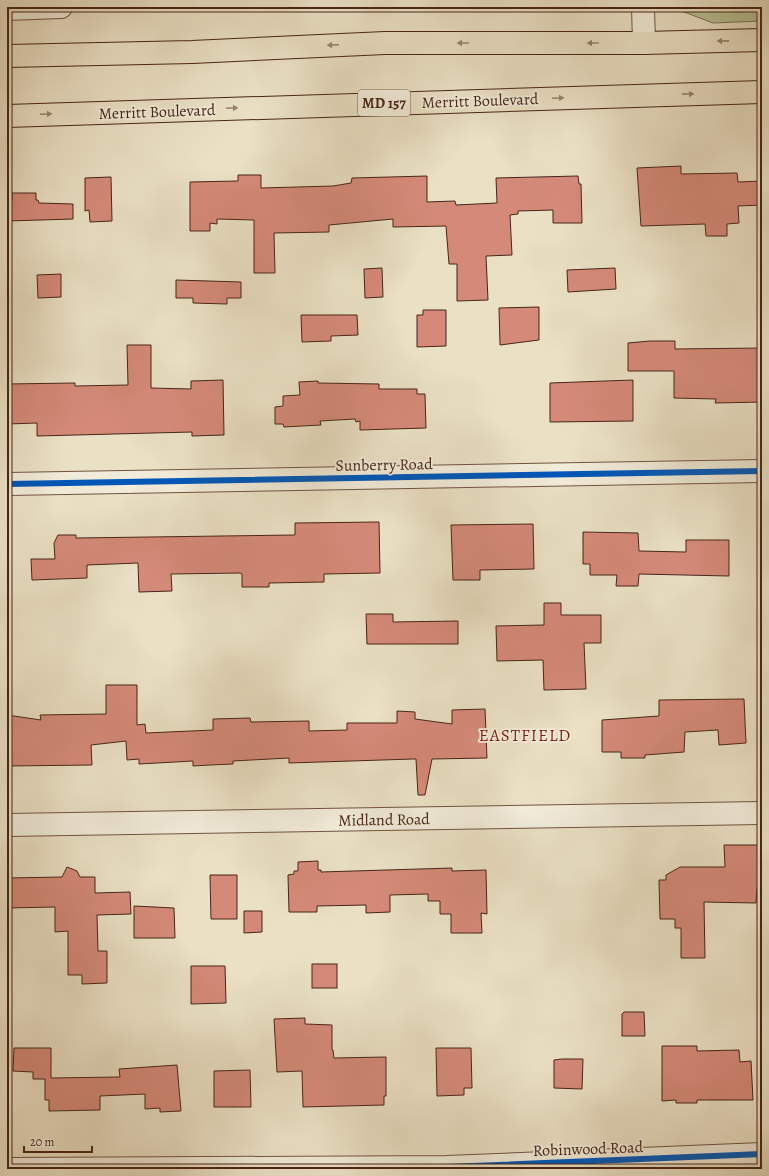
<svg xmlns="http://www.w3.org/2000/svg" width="769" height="1176" font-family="Alegreya,serif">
  <rect width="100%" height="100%" fill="#eae0c4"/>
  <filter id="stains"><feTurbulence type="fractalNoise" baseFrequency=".005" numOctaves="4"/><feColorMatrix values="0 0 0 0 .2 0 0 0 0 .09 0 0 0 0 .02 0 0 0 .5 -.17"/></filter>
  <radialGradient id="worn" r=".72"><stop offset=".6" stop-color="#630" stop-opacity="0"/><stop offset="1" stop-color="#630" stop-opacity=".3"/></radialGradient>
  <polygon fill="#b7c294" stroke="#7f7456" points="671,7 762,7 762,21 713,23"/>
  <g fill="#d58a79" stroke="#472517">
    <polygon points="681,166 681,174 737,173 738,182 762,181 762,205 738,206 739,223 727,224 727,236 706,236 705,224 641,226 637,168"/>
    <polygon points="238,175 261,175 261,188 333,186 351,183 352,178 427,176 427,202 455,201 456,205 497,203 496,178 578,176 579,184 581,184 582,223 553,223 553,210 518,211 518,214 510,215 512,255 486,256 488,300 457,301 457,264 449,264 446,226 393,227 393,219 329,225 329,232 274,233 275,273 254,273 254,220 217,219 217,224 210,223 210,231 190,231 190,182 238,181"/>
    <polygon points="111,177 112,221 90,222 89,210 85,211 85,178"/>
    <polygon points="12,193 36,193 36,200 38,200 39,203 73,204 73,219 7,221 7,200 12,200"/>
    <polygon points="382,268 383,297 365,298 364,269"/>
    <polygon points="615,268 616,289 568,292 567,270"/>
    <polygon points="61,274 61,297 38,298 37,275"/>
    <polygon points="176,280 241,282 241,298 227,298 227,304 193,303 193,298 176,298"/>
    <polygon points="539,307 539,340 500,345 499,308"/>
    <polygon points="423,310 446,310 446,346 417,347 417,315 423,315"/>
    <polygon points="301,315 357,315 358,335 331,336 331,341 302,342"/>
    <polygon points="650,341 675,341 675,349 762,348 762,402 715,403 716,399 674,398 674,371 628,371 628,343"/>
    <polygon points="127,345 151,345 151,388 191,389 191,381 223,380 224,435 192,436 192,432 37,436 37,423 7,424 7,384 75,383 75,386 128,385"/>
    <polygon points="633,380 633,421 550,422 550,383"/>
    <polygon points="318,381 318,383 379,384 379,389 417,389 417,394 425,394 426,428 360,430 360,421 356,422 355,419 320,421 321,425 284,427 283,424 275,424 275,407 283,406 283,396 300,395 299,382"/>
    <polygon points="379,522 380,573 324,574 324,582 269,583 269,587 242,587 242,574 240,573 171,574 172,591 139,592 138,563 87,565 87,578 32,580 31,559 55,559 54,543 58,535 76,535 76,538 295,535 295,523"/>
    <polygon points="533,524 534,569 480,570 480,580 453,580 451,525"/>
    <polygon points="583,532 638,533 639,551 686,552 686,540 729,540 729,576 639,574 638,586 616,586 617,575 590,575 590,564 583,564"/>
    <polygon points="544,603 561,603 561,615 601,615 601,643 584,643 586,689 544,690 543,660 497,661 496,626 544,625"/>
    <polygon points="366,614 393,614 393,622 458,621 458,644 367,644"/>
    <polygon points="106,685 137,685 137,725 145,724 146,733 213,730 213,719 250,718 251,722 309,721 309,731 347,730 347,723 397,723 397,711 415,712 415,719 452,724 452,710 485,709 487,758 432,759 425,795 418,795 416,759 413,759 289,763 289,758 233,761 233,764 210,765 193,766 193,761 139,764 139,759 127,760 126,741 91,745 92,765 7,766 7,715 41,720 40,715 106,714"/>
    <polygon points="744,699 746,743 719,745 718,730 685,732 684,752 645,755 645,758 621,758 621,752 602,752 602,720 659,716 659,700"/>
    <polygon points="724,845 758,845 758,854 762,854 762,888 757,888 756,903 704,902 705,958 681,958 681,928 675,928 675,919 660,919 659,880 666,880 666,875 680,867 725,867"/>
    <polygon points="318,861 318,870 321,870 321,872 452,868 452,871 486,870 487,914 481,913 482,933 451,933 451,914 440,914 440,901 428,901 428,894 390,895 390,912 366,913 366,905 317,906 317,912 289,912 288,875 294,874 294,871 298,871 298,862"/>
    <polygon points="67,867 77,871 80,877 95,877 95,893 130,892 131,914 97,915 98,951 107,951 107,983 82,984 82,975 68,975 68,931 55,932 55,907 7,908 7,878 62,877"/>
    <polygon points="210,875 237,875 237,919 211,919"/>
    <polygon points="134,906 174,908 175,938 134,938"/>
    <polygon points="244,911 262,911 262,932 244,933"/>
    <rect x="312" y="964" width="25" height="24"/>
    <polygon points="191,966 225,966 226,1003 191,1004"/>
    <polygon points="624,1012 644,1012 645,1036 622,1036 622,1014"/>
    <polygon points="305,1018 305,1024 332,1025 332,1050 333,1050 334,1058 386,1057 386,1096 384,1096 384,1105 303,1107 302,1071 277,1072 274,1019"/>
    <polygon points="662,1046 697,1046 697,1051 739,1050 740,1062 751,1061 753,1100 697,1100 697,1103 676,1103 676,1100 662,1101"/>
    <polygon points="14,1048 51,1048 51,1078 120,1077 119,1069 177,1065 181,1111 160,1112 160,1108 145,1109 145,1094 100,1096 100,1110 49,1111 49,1100 45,1100 45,1079 33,1079 33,1072 13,1071"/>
    <polygon points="436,1048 471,1048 472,1088 464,1088 464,1095 437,1096"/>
    <polygon points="562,1059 583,1059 582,1089 554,1088 554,1060"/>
    <polygon points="250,1070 251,1107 214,1107 214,1071"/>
  </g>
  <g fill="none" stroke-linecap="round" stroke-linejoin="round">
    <g stroke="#705442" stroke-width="24">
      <g id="minor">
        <polyline points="643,7 644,43"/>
        <polyline points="7,9 61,7"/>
        <polyline points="7,484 762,471"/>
        <polyline points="7,825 762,813"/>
        <polyline points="7,1169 447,1167 762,1154"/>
      </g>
    </g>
    <g stroke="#472517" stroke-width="24">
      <g id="major">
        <polyline points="7,56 192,52 385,43 644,43 762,40"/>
        <polyline points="7,116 762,92"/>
      </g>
    </g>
    <use href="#minor" stroke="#f1ebd9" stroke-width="22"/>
    <use href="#major" stroke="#eae0c4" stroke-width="22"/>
    <g stroke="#f1ebd9" stroke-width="8">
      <g id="cycleway">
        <polyline points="7,484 762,471"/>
        <polyline points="7,1169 447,1167 762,1154"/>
      </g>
    </g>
    <use href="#cycleway" stroke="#0057b8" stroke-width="6"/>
  </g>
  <defs><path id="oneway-solid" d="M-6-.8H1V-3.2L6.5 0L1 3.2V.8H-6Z"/></defs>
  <g fill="#98826e">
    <use href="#oneway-solid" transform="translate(723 41) rotate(179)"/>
    <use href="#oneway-solid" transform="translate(463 43) rotate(-180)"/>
    <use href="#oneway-solid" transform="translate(593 43) rotate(-180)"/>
    <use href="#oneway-solid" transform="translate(333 45) rotate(177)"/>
    <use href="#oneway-solid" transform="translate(688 94) rotate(-1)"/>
    <use href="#oneway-solid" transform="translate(558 98) rotate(-2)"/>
    <use href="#oneway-solid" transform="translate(232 108) rotate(-2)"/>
    <use href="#oneway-solid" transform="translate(46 114) rotate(-2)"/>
  </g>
  <g text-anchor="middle" stroke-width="3.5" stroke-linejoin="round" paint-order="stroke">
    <rect fill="#f1ebd9" stroke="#7a6051" stroke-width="1" x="358" y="90" width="52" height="26" rx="3"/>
    <g font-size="15" font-weight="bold" fill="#472517">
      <text x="384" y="108">MD 157</text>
    </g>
    <g font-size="16" fill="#472517" stroke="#f1ebd9">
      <text transform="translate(480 100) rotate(-2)" y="6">Merritt Boulevard</text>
      <text transform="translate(157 111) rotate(-2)" y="6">Merritt Boulevard</text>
      <text transform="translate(384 464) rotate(-1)" y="6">Sunberry Road</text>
      <text transform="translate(384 819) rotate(-1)" y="6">Midland Road</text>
      <text transform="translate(588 1148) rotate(-2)" y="6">Robinwood Road</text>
    </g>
    <g font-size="17" letter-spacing="1" fill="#7a1f14" stroke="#f1ebd9">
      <text x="525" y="741">EASTFIELD</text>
    </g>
  </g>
  <rect width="769" height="1176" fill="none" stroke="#eae0c4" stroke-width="24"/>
  <rect x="8" y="8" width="753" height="1160" fill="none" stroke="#472517" stroke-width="2"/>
  <rect x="12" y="12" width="745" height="1152" fill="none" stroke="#472517"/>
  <path d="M24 1146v6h68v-6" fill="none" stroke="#472517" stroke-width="2"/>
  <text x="30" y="1146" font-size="12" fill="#472517" stroke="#f1ebd9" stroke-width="3" paint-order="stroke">20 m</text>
  <rect width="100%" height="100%" filter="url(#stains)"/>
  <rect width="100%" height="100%" fill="url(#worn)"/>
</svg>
